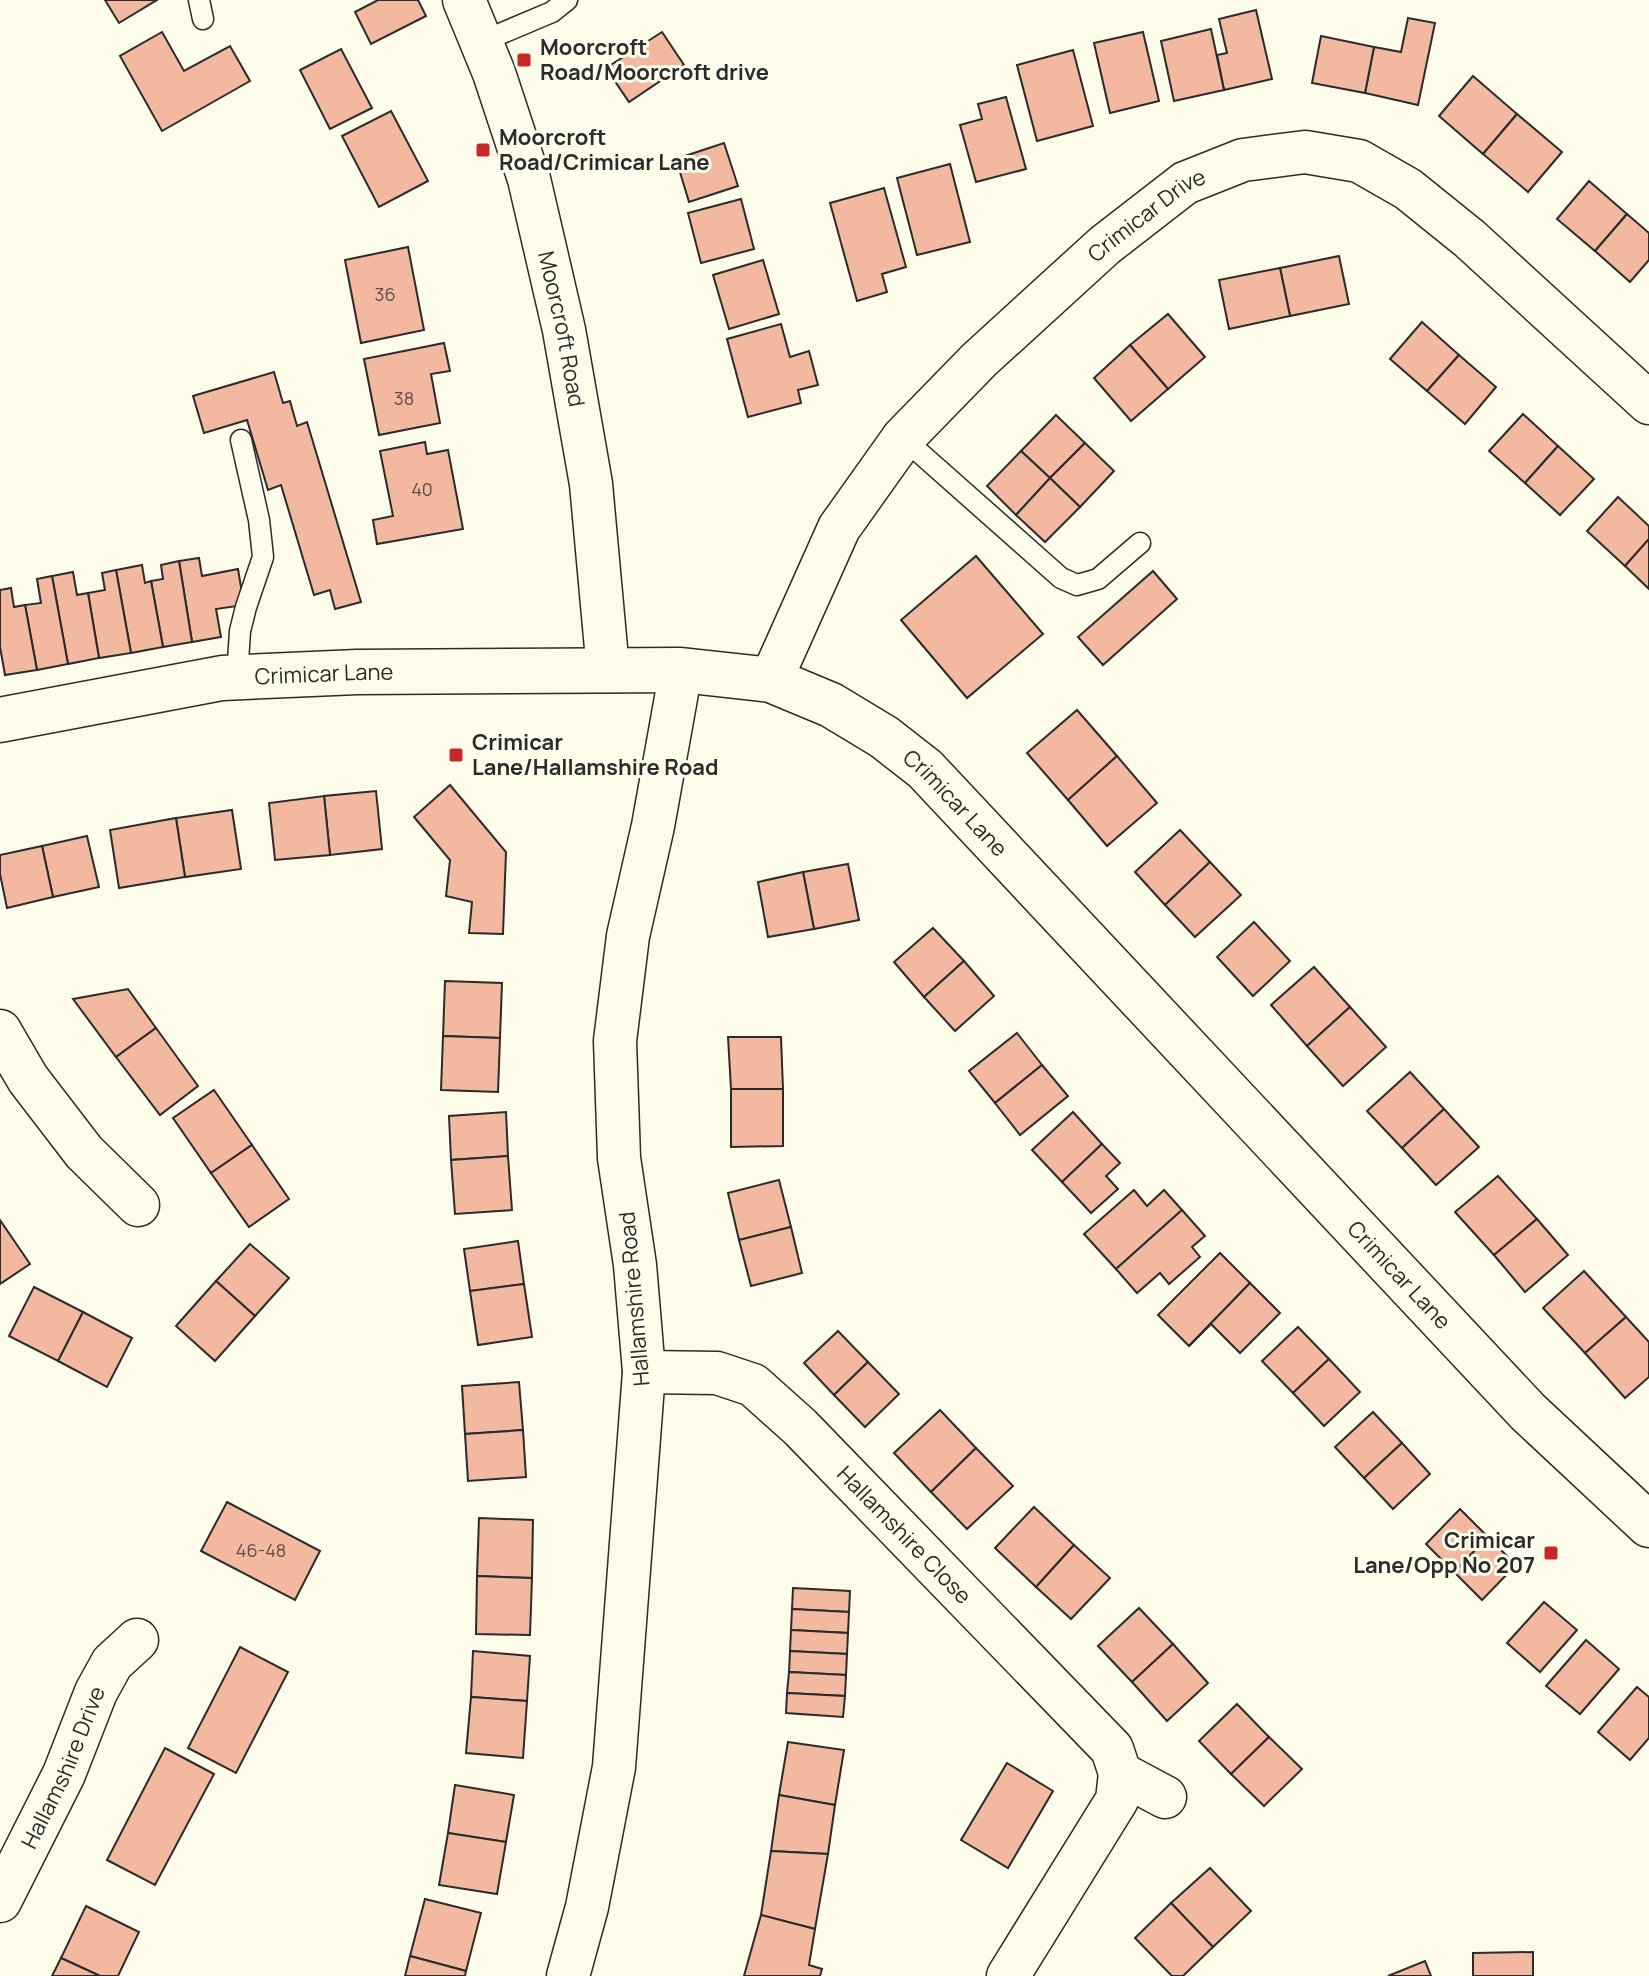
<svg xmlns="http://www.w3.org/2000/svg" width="1649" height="1976" font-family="Manrope,sans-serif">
  <rect width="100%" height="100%" fill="#fdfbea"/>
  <g fill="#f2b8a0" stroke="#2b2b2b" stroke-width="2">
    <polygon points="105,0 157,0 119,23"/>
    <polygon points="378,0 418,0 426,16 371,44 355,12"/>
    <polygon points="1256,10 1272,79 1224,90 1217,55 1227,53 1219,19"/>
    <polygon points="1408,18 1435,23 1418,105 1365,93 1374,47 1401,52"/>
    <polygon points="1211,29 1224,90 1174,101 1161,41"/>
    <polygon points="162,32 184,71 230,46 250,81 162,131 120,56"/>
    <polygon points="662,32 684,65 629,102 606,68"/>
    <polygon points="1143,32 1159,101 1110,113 1094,43"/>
    <polygon points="1321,36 1374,47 1365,93 1312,83"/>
    <polygon points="341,49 372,108 330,129 300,70"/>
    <polygon points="1073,50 1093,126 1037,141 1017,65"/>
    <polygon points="1473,76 1517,114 1483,154 1439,116"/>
    <polygon points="1006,97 1026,169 976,182 960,125 982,119 978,104"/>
    <polygon points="391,111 428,181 379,207 342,136"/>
    <polygon points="1517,114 1562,152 1528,192 1483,154"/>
    <polygon points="724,143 738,186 689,202 676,159"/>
    <polygon points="950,164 970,242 917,255 897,178"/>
    <polygon points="1589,181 1627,214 1595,251 1557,219"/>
    <polygon points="884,188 906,267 882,274 887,292 857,301 830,203"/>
    <polygon points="741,199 754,249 701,263 688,213"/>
    <polygon points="1627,214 1649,233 1649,260 1630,282 1595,251"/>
    <polygon points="408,247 424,330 361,343 345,260"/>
    <polygon points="1339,256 1349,304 1290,316 1280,268"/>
    <polygon points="763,260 779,314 729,329 713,275"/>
    <polygon points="1280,268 1290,316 1229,329 1219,280"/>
    <polygon points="1168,314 1205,357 1168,389 1130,345"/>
    <polygon points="1422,322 1459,355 1427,391 1390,359"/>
    <polygon points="781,324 790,357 809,351 818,385 798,390 801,403 748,417 727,339"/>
    <polygon points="444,343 450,371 431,374 440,423 379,435 364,359"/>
    <polygon points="1130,345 1168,389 1131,421 1094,378"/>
    <polygon points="1459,355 1496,387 1465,424 1427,391"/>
    <polygon points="274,372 283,403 290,401 297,426 307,422 361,602 335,609 330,590 314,595 281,485 268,490 247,420 204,433 193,396"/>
    <polygon points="1523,414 1558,446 1525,483 1489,451"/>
    <polygon points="1056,415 1085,443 1050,478 1021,451"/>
    <polygon points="425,442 427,454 448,450 463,529 377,544 373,520 393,516 380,451"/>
    <polygon points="1085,443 1114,471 1080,507 1050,478"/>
    <polygon points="1558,446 1594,479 1560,515 1525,483"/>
    <polygon points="1021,451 1050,478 1016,515 987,486"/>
    <polygon points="1050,478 1080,507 1045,542 1016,515"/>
    <polygon points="1618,497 1649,526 1649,539 1625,566 1587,531"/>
    <polygon points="1649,539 1649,589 1625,566"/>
    <polygon points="976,556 1043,634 967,698 901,620"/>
    <polygon points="199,558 202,576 238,569 244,605 216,609 221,637 192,642 179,561"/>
    <polygon points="179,561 192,642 163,647 151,581 163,579 161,565"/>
    <polygon points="142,565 145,583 151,581 163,647 131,653 116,570"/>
    <polygon points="116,570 131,653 99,658 88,593 105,590 102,573"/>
    <polygon points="1153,571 1177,599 1103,665 1078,637"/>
    <polygon points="73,572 77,595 88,593 99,658 68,664 52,576"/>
    <polygon points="52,576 68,664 37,670 25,605 41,603 37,579"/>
    <polygon points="11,588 14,607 25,605 37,670 5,675 0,647 0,590"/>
    <polygon points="1077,710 1117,756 1068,800 1027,753"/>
    <polygon points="1117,756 1157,803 1107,846 1068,800"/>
    <polygon points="450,785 506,852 503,934 469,933 472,902 446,896 450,860 414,817"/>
    <polygon points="376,791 382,849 330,855 324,796"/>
    <polygon points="324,796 330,855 275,860 269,803"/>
    <polygon points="232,810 241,869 185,877 176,818"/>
    <polygon points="176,818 185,877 119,888 110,830"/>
    <polygon points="1180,830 1210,862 1165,905 1135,872"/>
    <polygon points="87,836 99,887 53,897 42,846"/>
    <polygon points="42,846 53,897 7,908 0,874 0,855"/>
    <polygon points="1210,862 1241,895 1195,937 1165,905"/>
    <polygon points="848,864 859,920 814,929 803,872"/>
    <polygon points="803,872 814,929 768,937 758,882"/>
    <polygon points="1254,922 1290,961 1253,996 1217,957"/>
    <polygon points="933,928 964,961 924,997 894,962"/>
    <polygon points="964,961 994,996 955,1031 924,997"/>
    <polygon points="1314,967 1350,1007 1307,1046 1271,1005"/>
    <polygon points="445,981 502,983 500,1038 443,1036"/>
    <polygon points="128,989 156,1028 116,1057 73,999"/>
    <polygon points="1350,1007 1386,1047 1343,1086 1307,1046"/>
    <polygon points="156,1028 198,1086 160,1115 116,1057"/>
    <polygon points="1017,1033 1042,1065 995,1103 969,1071"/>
    <polygon points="443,1036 500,1038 498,1092 441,1090"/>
    <polygon points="728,1037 781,1037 783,1089 731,1089"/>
    <polygon points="1042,1065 1068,1096 1020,1135 995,1103"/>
    <polygon points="1410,1072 1444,1109 1402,1148 1367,1111"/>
    <polygon points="731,1089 783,1089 783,1146 731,1147"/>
    <polygon points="214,1090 252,1145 211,1173 173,1118"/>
    <polygon points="1444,1109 1479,1147 1436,1185 1402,1148"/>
    <polygon points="506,1112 508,1156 451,1160 449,1116"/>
    <polygon points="1073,1112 1102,1144 1062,1182 1032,1150"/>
    <polygon points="1102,1144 1120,1163 1106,1176 1118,1189 1091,1213 1062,1182"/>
    <polygon points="252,1145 289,1199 249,1227 211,1173"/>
    <polygon points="508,1156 512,1210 455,1214 451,1160"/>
    <polygon points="1498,1176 1537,1219 1494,1255 1455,1212"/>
    <polygon points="779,1180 791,1227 739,1240 728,1193"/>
    <polygon points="1134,1190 1147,1206 1164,1190 1182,1210 1116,1269 1084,1234"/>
    <polygon points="1182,1210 1205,1236 1192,1247 1200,1257 1169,1284 1160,1273 1137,1293 1116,1269"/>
    <polygon points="1537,1219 1568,1255 1525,1292 1494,1255"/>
    <polygon points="0,1220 30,1264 0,1284"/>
    <polygon points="791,1227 802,1273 751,1286 739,1240"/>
    <polygon points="518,1241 524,1284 470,1291 464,1249"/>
    <polygon points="250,1244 289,1278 255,1316 216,1281"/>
    <polygon points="1220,1253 1250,1283 1189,1346 1158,1315"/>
    <polygon points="1584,1271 1626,1317 1585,1353 1543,1308"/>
    <polygon points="216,1281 255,1316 215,1361 176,1326"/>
    <polygon points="1250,1283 1280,1313 1240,1353 1211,1324 1189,1346"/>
    <polygon points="524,1284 532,1337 478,1345 470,1291"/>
    <polygon points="34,1287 83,1312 58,1361 9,1336"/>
    <polygon points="83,1312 132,1338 107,1387 58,1361"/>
    <polygon points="1626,1317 1649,1342 1649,1377 1625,1398 1585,1353"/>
    <polygon points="1298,1327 1329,1359 1293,1393 1262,1361"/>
    <polygon points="838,1331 868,1362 834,1395 804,1363"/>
    <polygon points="1329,1359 1360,1392 1324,1426 1293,1393"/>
    <polygon points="868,1362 899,1394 865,1427 834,1395"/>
    <polygon points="519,1382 523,1430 465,1434 462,1386"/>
    <polygon points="940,1410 976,1448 931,1492 894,1453"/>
    <polygon points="1373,1412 1402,1443 1364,1478 1335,1447"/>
    <polygon points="523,1430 526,1477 468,1481 465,1434"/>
    <polygon points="1402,1443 1430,1474 1393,1509 1364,1478"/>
    <polygon points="976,1448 1013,1486 967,1529 931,1492"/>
    <polygon points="227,1502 320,1551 295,1600 201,1551"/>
    <polygon points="1034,1507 1074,1545 1036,1587 995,1548"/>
    <polygon points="1460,1509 1488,1537 1454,1572 1426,1544"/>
    <polygon points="479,1518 533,1520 532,1578 477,1576"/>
    <polygon points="1488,1537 1516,1565 1482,1600 1454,1572"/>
    <polygon points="1074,1545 1110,1578 1071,1619 1036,1587"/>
    <polygon points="477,1576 532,1578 530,1635 476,1634"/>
    <polygon points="793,1588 850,1591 849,1612 792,1609"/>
    <polygon points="1544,1602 1577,1630 1540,1672 1507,1643"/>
    <polygon points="1139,1608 1173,1644 1132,1682 1098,1646"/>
    <polygon points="792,1609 849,1612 848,1633 791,1630"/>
    <polygon points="791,1630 848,1633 847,1654 790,1651"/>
    <polygon points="1586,1640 1619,1669 1580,1714 1546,1686"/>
    <polygon points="1173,1644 1208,1683 1167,1721 1132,1682"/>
    <polygon points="240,1647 288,1672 236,1773 188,1748"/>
    <polygon points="473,1651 530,1656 527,1701 471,1697"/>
    <polygon points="790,1651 847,1654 846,1675 789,1672"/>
    <polygon points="789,1672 846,1675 845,1696 787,1693"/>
    <polygon points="1637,1687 1649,1697 1649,1738 1630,1760 1598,1732"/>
    <polygon points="787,1693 845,1696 843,1717 786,1713"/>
    <polygon points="471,1697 527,1701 523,1758 466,1753"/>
    <polygon points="1237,1704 1269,1737 1231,1774 1199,1741"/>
    <polygon points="1269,1737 1302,1769 1264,1806 1231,1774"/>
    <polygon points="788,1742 844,1750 835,1805 779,1795"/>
    <polygon points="165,1748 214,1774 155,1885 107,1860"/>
    <polygon points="1007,1763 1053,1791 1008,1868 961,1840"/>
    <polygon points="455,1785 514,1795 506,1842 448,1833"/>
    <polygon points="779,1795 835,1805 828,1854 771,1851"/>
    <polygon points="448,1833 506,1842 497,1894 439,1885"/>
    <polygon points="771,1851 828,1854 815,1929 761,1915"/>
    <polygon points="1210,1868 1251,1911 1213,1947 1171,1903"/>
    <polygon points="425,1899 481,1913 466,1971 410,1956"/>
    <polygon points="1171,1903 1213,1947 1183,1976 1172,1976 1135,1938"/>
    <polygon points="86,1906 139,1932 118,1976 100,1976 61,1958"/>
    <polygon points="761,1915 815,1929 809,1965 822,1969 820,1976 744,1976"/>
    <polygon points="1533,1952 1533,1976 1473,1976 1473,1953"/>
    <polygon points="410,1956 466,1971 465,1976 405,1976"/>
    <polygon points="61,1958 100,1976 52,1976"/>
    <polygon points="1425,1961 1431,1976 1388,1976"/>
  </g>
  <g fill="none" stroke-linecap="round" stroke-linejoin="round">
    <g stroke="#2b2b2b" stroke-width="23">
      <g id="service">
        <polyline points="199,0 203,19"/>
        <polyline points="481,42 552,12 567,0"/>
        <polyline points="903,438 1061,578 1077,585 1098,579 1140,543"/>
        <polyline points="237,677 240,631 246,607 263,557 259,520 241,440"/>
      </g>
    </g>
    <g stroke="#2b2b2b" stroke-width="45">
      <g id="minor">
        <path id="s1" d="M464 0 494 73 529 179 564 330 591 484 608 670"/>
        <path id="s2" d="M771 680 839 528 903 438 979 360 1105 245 1185 183 1243 160 1305 152 1359 161 1408 189 1470 239 1649 403"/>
        <polyline points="0,1031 28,1079 84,1152 138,1205"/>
        <path id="s3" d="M644 1372 717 1373 753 1385 800 1427 1112 1749 1120 1773 1165 1797"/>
        <path id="s4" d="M0 1901 64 1774 96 1692 112 1663 137 1640"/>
        <polyline points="568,1976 587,1907 614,1767 644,1372 635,1265 619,1158 615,1041 628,936 653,826 681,670"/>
        <polyline points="1008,1976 1117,1800 1120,1773"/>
      </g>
    </g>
    <g stroke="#2b2b2b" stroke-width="47">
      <g id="tertiary">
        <path id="s5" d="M0 720 222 678 357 672 681 670 771 680 831 705 884 737 925 769 1528 1412 1649 1525"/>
      </g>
    </g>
    <use href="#service" stroke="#fdfbea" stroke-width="20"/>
    <use href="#minor" stroke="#fdfbea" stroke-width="42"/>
    <use href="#tertiary" stroke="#fdfbea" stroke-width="44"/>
  </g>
  <g fill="#c62828" stroke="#fdfbea" stroke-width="3">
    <rect x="516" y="52" width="16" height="16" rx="4"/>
    <rect x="475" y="142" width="16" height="16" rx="4"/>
    <rect x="448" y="747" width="16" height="16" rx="4"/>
    <rect x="1543" y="1545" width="16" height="16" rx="4"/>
  </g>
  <g text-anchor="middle" stroke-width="6" stroke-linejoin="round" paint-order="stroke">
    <g font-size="18" fill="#5d4e48">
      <text x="385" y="301">36</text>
      <text x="404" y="405">38</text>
      <text x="422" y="496">40</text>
      <text x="261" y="1557">46-48</text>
    </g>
    <g font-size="22" font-weight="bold" fill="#2b2b2b" stroke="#fdfbea" text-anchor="start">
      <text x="540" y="55">Moorcroft<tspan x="540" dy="25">Road/Moorcroft drive</tspan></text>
      <text x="499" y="145">Moorcroft<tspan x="499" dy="25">Road/Crimicar Lane</tspan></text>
      <text x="472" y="750">Crimicar<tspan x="472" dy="25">Lane/Hallamshire Road</tspan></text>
      <text x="1535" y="1548" text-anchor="end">Crimicar<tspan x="1535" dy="25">Lane/Opp No 207</tspan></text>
    </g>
    <g font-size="22" fill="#2b2b2b" stroke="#fdfbea">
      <text dy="8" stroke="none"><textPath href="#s2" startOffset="608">Crimicar Drive</textPath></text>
      <text dy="8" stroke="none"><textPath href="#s1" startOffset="344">Moorcroft Road</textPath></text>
      <text dy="8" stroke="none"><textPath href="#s5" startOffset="328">Crimicar Lane</textPath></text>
      <text dy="8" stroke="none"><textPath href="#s5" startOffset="1000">Crimicar Lane</textPath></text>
      <text dy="8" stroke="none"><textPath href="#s5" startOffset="1648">Crimicar Lane</textPath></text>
      <text transform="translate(634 1299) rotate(-95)" y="8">Hallamshire Road</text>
      <text dy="8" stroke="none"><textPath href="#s3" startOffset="324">Hallamshire Close</textPath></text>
      <text dy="8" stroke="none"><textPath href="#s4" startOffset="148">Hallamshire Drive</textPath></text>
    </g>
  </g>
</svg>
